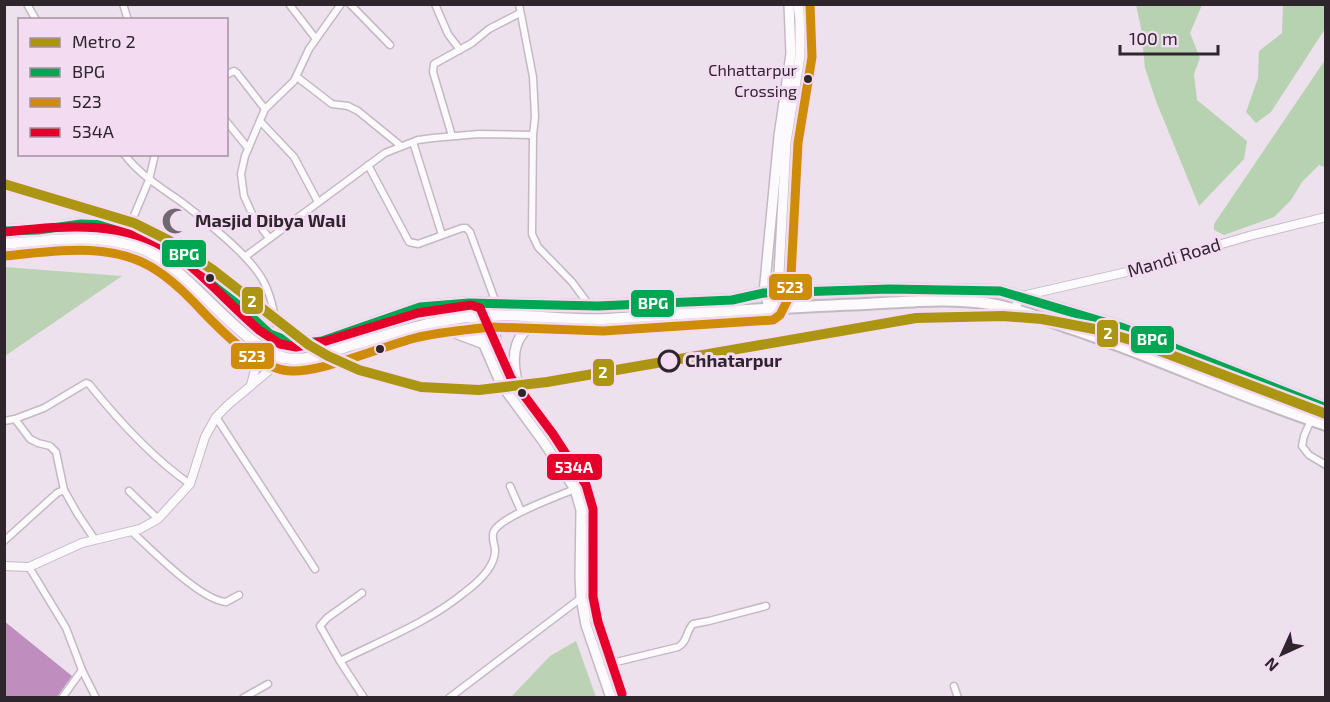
<svg xmlns="http://www.w3.org/2000/svg" width="1330" height="702" font-family="'Exo 2',sans-serif">
  <rect width="100%" height="100%" fill="#ede1ed"/>
  <g fill="#bcd2b5">
    <polygon points="5,267 122,276 5,356"/>
    <polygon points="576,641 596,697 511,697 550,656"/>
  </g>
  <g fill="#b7d2b0">
    <polygon points="1136,5 1202,5 1190,33 1200,58 1194,74 1197,100 1247,141 1244,159 1199,206 1156,101 1145,68 1141,28"/>
    <polygon points="1283,5 1325,5 1325,29 1271,112 1256,123 1246,112 1258,78 1259,51 1282,33"/>
    <polygon points="1325,60 1325,167 1319,165 1302,182 1291,200 1274,217 1224,235 1214,230 1214,224"/>
  </g>
  <polygon fill="#bf8ebf" points="4,621 72,676 57,697 5,697"/>
  <g fill="none" stroke-linecap="round" stroke-linejoin="round">
    <g stroke="#c3b9c3" stroke-width="9">
      <g id="minor">
        <polyline points="27,4 36,20"/>
        <polyline points="123,4 128,20"/>
        <polyline points="289,4 316,39"/>
        <polyline points="350,4 390,45"/>
        <polyline points="435,4 448,34 460,50"/>
        <polyline points="519,4 533,77 535,117 533,135 532,234 538,247 572,282 589,305"/>
        <polyline points="226,75 234,71 237,73 265,109"/>
        <polyline points="297,77 332,104 348,106 358,111 401,146"/>
        <polyline points="226,121 248,148"/>
        <polyline points="260,121 294,157 318,202"/>
        <polyline points="452,136 433,72 434,64 472,43 489,29 520,13"/>
        <polyline points="413,142 442,235"/>
        <path d="M124 154C139 174 160 187 180 201 195 212 209 224 223 236 262 270 272 286 278 337"/>
        <polyline points="368,165 409,242 418,244 462,228 466,228 470,232 496,303"/>
        <polyline points="128,230 149,180 155,154"/>
        <polyline points="269,238 254,218 244,196 241,174 245,156 265,109 294,81 309,49 341,4"/>
        <polyline points="246,256 385,153 418,140 433,138 479,134 533,135"/>
        <polyline points="216,417 315,569"/>
        <polyline points="15,419 30,439 38,443 50,446 56,452 64,490 77,513 95,540"/>
        <polyline points="1311,420 1304,436 1302,446 1309,455 1326,465"/>
        <path d="M4 421 15 419 44 408 86 383 89 384C118 420 151 457 190 484"/>
        <polyline points="510,486 521,511"/>
        <polyline points="129,491 158,519"/>
        <path d="M131 531C151 549 200 600 226 602L239 595"/>
        <polyline points="4,541 57,493 64,490"/>
        <polyline points="29,567 66,628 82,670 96,698"/>
        <polyline points="340,661 320,626 327,618 362,593"/>
        <path d="M608 664 678 647C687 643 686 631 693 624L709 621 766 606"/>
        <polyline points="954,686 958,698"/>
        <polyline points="62,698 82,670"/>
        <polyline points="243,698 268,684"/>
        <path d="M364 698 340 661C382 640 429 622 465 592 477 583 496 566 495 549 494 543 491 536 494 531 502 516 558 496 575 489"/>
        <polyline points="449,698 581,598"/>
      </g>
    </g>
    <g stroke="#c3b9c3" stroke-width="10">
      <g id="tertiary">
        <polyline points="1013,310 1022,296 1153,266 1184,255 1249,236 1326,217"/>
        <polyline points="251,385 261,348"/>
        <polyline points="4,566 29,567 82,543 140,529 158,519 190,484 205,437 216,417 229,404 284,358"/>
      </g>
    </g>
    <g stroke="#c3b9c3" stroke-width="12">
      <g id="secondary">
        <polyline points="770,308 778,293 786,142 800,56 800,20 798,4"/>
        <polyline points="770,308 764,293 779,136 791,54 789,4"/>
      </g>
    </g>
    <g stroke="#c3b9c3" stroke-width="12">
      <g id="primary">
        <polyline points="469,303 472,317 501,384 543,441 575,489 581,510 580,577 581,598 586,625 611,698"/>
        <polyline points="489,303 497,346 512,382 556,442 578,476 586,495 590,515 588,573 591,609 621,698"/>
        <polyline points="428,323 484,344"/>
        <path d="M518 385C510 355 513 331 545 318"/>
      </g>
    </g>
    <g stroke="#c3b9c3" stroke-width="14">
      <g id="trunk">
        <polyline points="4,231 38,230 81,224 110,225 153,236 182,252 270,334 296,344 322,341 420,307 469,303 598,306 732,300 764,293 890,289 1000,291 1121,327 1326,408"/>
        <path d="M4 244C49 240 108 232 149 252 193 273 248 357 293 359 313 360 334 350 353 345 398 332 442 317 489 315 529 314 568 321 608 319 694 313 779 307 866 304 907 302 950 297 991 304 1016 308 1040 318 1064 326 1153 355 1237 396 1326 425"/>
      </g>
    </g>
    <use href="#minor" stroke="#fcfafc" stroke-width="6"/>
    <use href="#tertiary" stroke="#fcfafc" stroke-width="8"/>
    <use href="#secondary" stroke="#fcfafc" stroke-width="9"/>
    <use href="#primary" stroke="#fcfafc" stroke-width="9"/>
    <use href="#trunk" stroke="#fcfafc" stroke-width="10"/>
    <g stroke="#f3dbf2" stroke-width="14">
      <polyline id="bus-1" points="4,231 38,230 81,224 110,225 153,236 182,252 270,334 296,344 322,341 420,307 469,303 598,306 732,300 764,293 890,289 1000,291 1121,327 1326,408"/>
    </g>
    <g stroke="#f3dbf2" stroke-width="14">
      <path id="bus-2" d="M5 256C54 251 113 241 156 270 178 284 195 304 213 322 232 341 256 364 283 370 313 377 383 346 415 338 440 332 466 330 491 327L603 331 773 320 780 315 790 295 798 143 812 57 810 4"/>
    </g>
    <g stroke="#f3dbf2" stroke-width="14">
      <path id="bus-3" d="M4 232C63 226 127 218 178 256 207 278 231 306 259 330L280 344 296 347 326 341 418 313 471 305 480 308 511 378 553 434 586 485 593 509V597L598 622 622 694"/>
    </g>
    <use href="#bus-1" stroke="#00a651" stroke-width="9"/>
    <use href="#bus-2" stroke="#cf8c09" stroke-width="9"/>
    <use href="#bus-3" stroke="#e4002b" stroke-width="9"/>
    <g stroke="#f3dbf2" stroke-width="15">
      <polyline id="metro-1" points="4,184 134,223 168,240 213,270 309,345 328,356 359,370 421,387 479,390 547,382 916,318 1003,316 1042,319 1094,329 1134,341 1326,414"/>
    </g>
    <use href="#metro-1" stroke="#ab9512" stroke-width="10"/>
  </g>
  <defs>
    <g id="mosque-bare" transform="scale(2.07)"><path d="M3.5-4.9A6 6 0 1 0 3.5 4.9A5 5 0 1 1 3.5-4.9Z" fill="#716770" stroke="#f3dbf2" stroke-width="2.5" paint-order="stroke"/></g>
  </defs>
  <g fill-rule="evenodd">
    <use href="#mosque-bare" x="175" y="221"/>
  </g>
  <g fill="#2e252d" stroke="#f3dbf2" stroke-width="2">
    <circle cx="808" cy="79" r="5"/>
    <circle cx="210" cy="278" r="5"/>
    <circle cx="380" cy="349" r="5"/>
    <circle cx="522" cy="393" r="5"/>
  </g>
  <circle fill="#f3dbf2" stroke="#2e252d" stroke-width="3" cx="669" cy="361" r="10"/>
  <g text-anchor="middle" stroke-width="6" stroke-linejoin="round" paint-order="stroke">
    <g font-size="16" fill="#2e252d" stroke="#f3dbf2" text-anchor="end">
      <text x="797" y="76">Chhattarpur<tspan x="797" dy="21">Crossing</tspan></text>
    </g>
    <g font-size="18" font-weight="bold" fill="#2e252d" stroke="#f3dbf2" text-anchor="start">
      <text x="195" y="227">Masjid Dibya Wali</text>
    </g>
    <g font-size="18" fill="#2e252d" stroke="#f3dbf2">
      <text transform="translate(1174 258) rotate(-17)" y="6">Mandi Road</text>
    </g>
    <g font-size="18" font-weight="bold" fill="#2e252d" stroke="#f3dbf2" text-anchor="start">
      <text x="685" y="367">Chhatarpur</text>
    </g>
  </g>
  <g stroke="#f3dbf2" stroke-width="2">
    <rect x="161" y="239" width="46" height="29" rx="6" fill="#00a651"/>
    <rect x="768" y="273" width="45" height="28" rx="6" fill="#cf8c09"/>
    <rect x="241" y="286" width="23" height="29" rx="6" fill="#ab9512"/>
    <rect x="630" y="289" width="45" height="29" rx="6" fill="#00a651"/>
    <rect x="1096" y="319" width="23" height="29" rx="6" fill="#ab9512"/>
    <rect x="1130" y="325" width="45" height="29" rx="6" fill="#00a651"/>
    <rect x="230" y="342" width="45" height="28" rx="6" fill="#cf8c09"/>
    <rect x="592" y="358" width="23" height="29" rx="6" fill="#ab9512"/>
    <rect x="546" y="453" width="57" height="28" rx="6" fill="#e4002b"/>
  </g>
  <g font-size="16" text-anchor="middle" font-weight="bold" fill="#fff">
    <text x="184" y="260">BPG</text>
    <text x="790" y="293">523</text>
    <text x="252" y="307">2</text>
    <text x="653" y="309">BPG</text>
    <text x="1108" y="339">2</text>
    <text x="1152" y="345">BPG</text>
    <text x="252" y="362">523</text>
    <text x="603" y="378">2</text>
    <text x="574" y="473">534A</text>
  </g>
  <rect width="1330" height="702" fill="none" stroke="#2e252d" stroke-width="12"/>
  <rect x="18" y="18" width="210" height="138" fill="#f3dbf2" stroke="#a492a3" stroke-width="1.5"/>
  <rect x="30" y="38" width="30" height="9" fill="#ab9512" stroke="#a492a3" stroke-width="1.5"/>
  <text x="72" y="48" font-size="18" fill="#2e252d">Metro 2</text>
  <rect x="30" y="68" width="30" height="9" fill="#00a651" stroke="#a492a3" stroke-width="1.5"/>
  <text x="72" y="78" font-size="18" fill="#2e252d">BPG</text>
  <rect x="30" y="98" width="30" height="9" fill="#cf8c09" stroke="#a492a3" stroke-width="1.5"/>
  <text x="72" y="108" font-size="18" fill="#2e252d">523</text>
  <rect x="30" y="128" width="30" height="9" fill="#e4002b" stroke="#a492a3" stroke-width="1.5"/>
  <text x="72" y="138" font-size="18" fill="#2e252d">534A</text>
  <g transform="translate(1282 654) rotate(225)" stroke="#f3dbf2" stroke-width="4.5" paint-order="stroke">
  <path d="M0-4.5L10 22L0 15L-10 22Z" fill="#2e252d"/>
  <text y="-9" font-size="16" font-weight="bold" text-anchor="middle" fill="#2e252d">N</text>
  </g>
  <path d="M1120 45v9h98v-9" fill="none" stroke="#2e252d" stroke-width="3"/>
  <text x="1129" y="45" font-size="18" fill="#2e252d" stroke="#f3dbf2" stroke-width="4.5" paint-order="stroke">100 m</text>
</svg>
